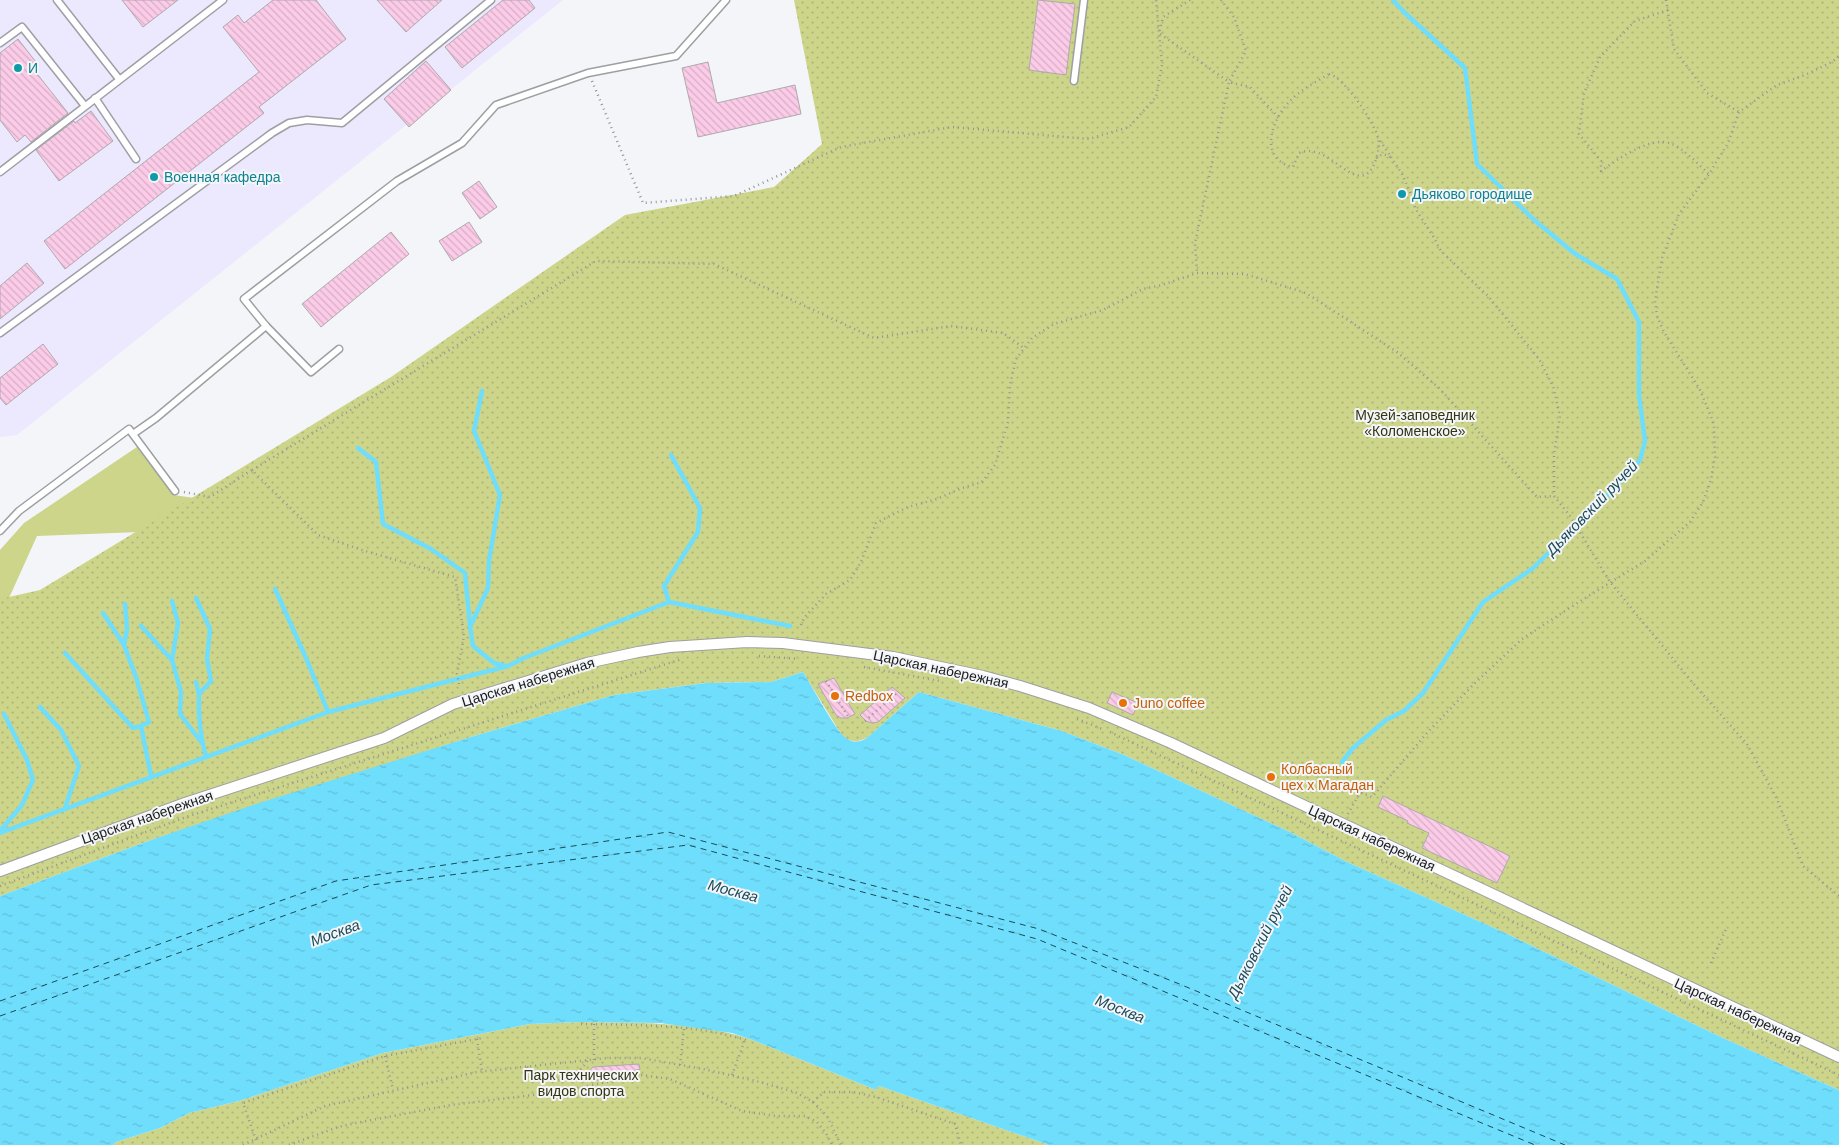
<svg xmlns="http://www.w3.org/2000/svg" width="1839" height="1145" font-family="Helvetica,sans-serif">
  <defs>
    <pattern id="park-dots" width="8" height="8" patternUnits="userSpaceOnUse" patternTransform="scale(1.25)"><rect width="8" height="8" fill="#cdd58a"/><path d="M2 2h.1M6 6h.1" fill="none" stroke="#afb676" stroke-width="1.8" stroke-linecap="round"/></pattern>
    <pattern id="water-ripples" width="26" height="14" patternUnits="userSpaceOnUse" patternTransform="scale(1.25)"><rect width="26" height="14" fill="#6fdefd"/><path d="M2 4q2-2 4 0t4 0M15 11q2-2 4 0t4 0" fill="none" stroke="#60bed8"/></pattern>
    <pattern id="building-back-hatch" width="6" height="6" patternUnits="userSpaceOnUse" patternTransform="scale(1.25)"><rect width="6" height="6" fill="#fbcbe8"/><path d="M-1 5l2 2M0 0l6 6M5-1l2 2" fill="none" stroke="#d7aec6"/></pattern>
  </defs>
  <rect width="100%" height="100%" fill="#f4f5f9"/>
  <polygon fill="#ece8fe" points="0,0 563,0 17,435 0,437"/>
  <polygon fill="#cdd58a" points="137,447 174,495 194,498 140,532 37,536 0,618 0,550 24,523"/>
  <g fill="url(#park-dots)">
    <path d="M794 0H1839V1090L1723 1038 1503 932 1347 862 1290 832 1124 755 1062 731 919 692 868 737C858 743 849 743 841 734L803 672 771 682 706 683 614 695 474 736 151 840 0 896V599L40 590 391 377 625 215 774 187 822 144Z"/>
    <path d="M581 1022C637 1023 696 1021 750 1039L876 1090 879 1086 1049 1145H113L116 1142 160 1128 189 1113 239 1101 383 1053 530 1024Z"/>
  </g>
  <path fill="url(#water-ripples)" d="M803 672C811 684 836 732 846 738 853 744 861 742 868 737L919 692 1062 731 1124 755 1290 832 1347 862 1503 932 1723 1038 1839 1090V1145H1049L879 1086 876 1090 750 1039 732 1033 660 1023 581 1022 530 1024 383 1053 239 1101 189 1113 160 1128 116 1142 113 1145H0V896L151 840 259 803 474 736 614 695 706 683 771 682Z"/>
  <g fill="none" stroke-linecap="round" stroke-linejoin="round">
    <g stroke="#6fdefd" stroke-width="4.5">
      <polyline points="482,391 474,431 500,495 489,561 488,588 470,627 473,646 494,663 506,666"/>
      <polyline points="358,448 376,462 383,524 431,549 465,573 470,626"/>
      <polyline points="275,589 306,658 328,712"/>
      <path d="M196 598 210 629 207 659 211 681 199 694C198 716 200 736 206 757"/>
      <polyline points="172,601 178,623 172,660 181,692 180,714 202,743"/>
      <polyline points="669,602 664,586 698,532 700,508 671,455"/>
      <polyline points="125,604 127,629 124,645 136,677 149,722 141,726 151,776"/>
      <polyline points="103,613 124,645"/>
      <polyline points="141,626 172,660"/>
      <polyline points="65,653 133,728 141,726"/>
      <polyline points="196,682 199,694"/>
      <polyline points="40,707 61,730 79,766 65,808"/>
      <polyline points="1342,762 1353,748 1386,720 1404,711 1423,693 1483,602 1532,569 1614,489 1640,460 1645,441 1639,395 1639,322 1617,279 1574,253 1533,219 1477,164 1465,68 1404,12 1393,0"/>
      <polyline points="0,831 22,805 33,780 27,760 4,714"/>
      <polyline points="0,833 328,712 508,666 524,658 669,602 790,626"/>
    </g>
    <g stroke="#1a4b58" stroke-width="1" stroke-dasharray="6 5" stroke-linecap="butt">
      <polyline points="0,1001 336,881 668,832 1039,929 1177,983 1565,1145"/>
      <polyline points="0,1016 371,885 688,845 1037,939 1535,1145"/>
    </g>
  </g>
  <g fill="url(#building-back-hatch)" stroke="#aeaaac">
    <polygon points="122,0 178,0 143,27"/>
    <polygon points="273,0 316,0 346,39 259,107 264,113 65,269 44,241 259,72 223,27 238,15 244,23"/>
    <polygon points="377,0 442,0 406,32"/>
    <polygon points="503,0 529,0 535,8 462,68 445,47"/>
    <polygon points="1038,0 1075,4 1066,75 1029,70"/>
    <polygon points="18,39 39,66 34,70 68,113 31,142 25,135 17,142 0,120 0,53"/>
    <polygon points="426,61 451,90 409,127 384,99"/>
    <polygon points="708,62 717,103 795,85 801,114 698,137 682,68"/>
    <polygon points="91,111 113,141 59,181 36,150 74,121 75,123"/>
    <polygon points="479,181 497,207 480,219 462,193"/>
    <polygon points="469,222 482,242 452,261 439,241"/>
    <polygon points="391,232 409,254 321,327 302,304"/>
    <polygon points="27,263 44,283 0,319 0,286"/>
    <polygon points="43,344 58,364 6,405 0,398 0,378"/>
    <polygon points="834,678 855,714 847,718 841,718 836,715 818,684"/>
    <polygon points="892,687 905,698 878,722 872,723 866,721 860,715"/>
    <polygon points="1112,692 1138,703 1133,715 1107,703"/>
    <polygon points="1383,796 1510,856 1497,883 1422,848 1429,833 1407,823 1408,821 1378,807"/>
    <polygon points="639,1064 640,1069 603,1080 594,1080 589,1077 590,1070 593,1067"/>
  </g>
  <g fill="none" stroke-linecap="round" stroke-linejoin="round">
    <g stroke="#9e9fa3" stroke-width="9">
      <g id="service">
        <polyline points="57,0 119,79"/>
        <polyline points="0,43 22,27 85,106"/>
        <polyline points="1074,81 1084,0"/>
        <polyline points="95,98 136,159"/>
        <polyline points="0,172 223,0"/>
        <polyline points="0,333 272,133 289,123 307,120 342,123 491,0"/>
        <polyline points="339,349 311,372 266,326 244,299 397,181 462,143 496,105 588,73 676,56 726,0"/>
        <polyline points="133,434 156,418 266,326"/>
        <polyline points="0,531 19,511 129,429 175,491"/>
      </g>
    </g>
    <g stroke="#9e9fa3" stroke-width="12">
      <polyline id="pedestrian" points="0,871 185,803 384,738 453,704 587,663 638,652 670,647 747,642 783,643 893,657 983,676 1020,686 1089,708 1171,743 1839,1057"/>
    </g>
    <g stroke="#939496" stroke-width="2.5" stroke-dasharray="1 4" stroke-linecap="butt">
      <polyline points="1190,0 1163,17 1159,33 1229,82 1195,243 1197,273"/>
      <polyline points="1221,0 1234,17 1246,51 1229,82 1250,87 1278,117"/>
      <polyline points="1666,0 1674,49 1707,93 1739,112"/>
      <path d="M1668 10 1635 21 1600 57 1584 93 1579 134 1601 161V171C1618 159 1651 135 1672 144 1684 149 1699 165 1709 174"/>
      <path d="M1329 74C1345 78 1373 121 1378 137 1381 147 1375 171 1365 175 1346 181 1325 142 1299 153L1293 167C1258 159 1271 120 1290 101 1300 90 1316 82 1329 74Z"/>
      <polyline points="592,81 643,203 734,196 841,147 952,127 1089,139 1129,127 1156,97 1162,65 1156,0"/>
      <polyline points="1391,157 1402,174 1413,199 1415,208 1433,236 1441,251 1488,296 1539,359 1553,386 1560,416 1554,454 1554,496 1570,516 1610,582 1697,688 1747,744 1777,799 1803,866 1839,896"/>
      <polyline points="1376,158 1383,154 1391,157 1379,139"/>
      <polyline points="252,470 596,261 714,264 874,338 951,326 1003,333 1024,348"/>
      <polyline points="184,492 210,497 252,470 318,535 365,551 455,577 464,636 457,674 459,684"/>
      <polyline points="801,625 804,618 826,594 850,580 861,562 876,523 908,507 937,499 962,488 982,482 995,465 1008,422 1010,385 1016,359 1032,338 1054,324 1103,310 1143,289 1162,285 1197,273 1245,274 1306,293 1357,326 1397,352 1439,388 1537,497 1554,496"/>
      <polyline points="759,656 799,659"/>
      <polyline points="864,667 940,681"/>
      <polyline points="826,681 849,718"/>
      <polyline points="1077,719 1102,729"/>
      <polyline points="865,721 898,692"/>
      <polyline points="1110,732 1839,1075"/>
      <polyline points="1348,814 1359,794 1362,793 1372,797 1427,733 1475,683 1522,639 1582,600 1645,561 1690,522 1703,502 1711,480 1715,457 1714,424 1700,390 1664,332 1657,316 1655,301 1662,258 1679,214 1709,174 1728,143 1739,112 1777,85 1805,75 1832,62 1839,56"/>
      <polyline points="0,886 189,816 682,659"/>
      <polyline points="1711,963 1726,929"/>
      <path d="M581 1024C637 1025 696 1024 749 1041"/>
      <polyline points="477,1039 482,1071"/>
      <polyline points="385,1056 393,1090"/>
      <polyline points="594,1060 594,1024"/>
      <polyline points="680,1065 684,1029"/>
      <path d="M527 1067C547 1087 572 1084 588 1060"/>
      <polyline points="732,1075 745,1040"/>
      <polyline points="813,1102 824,1092 853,1092 876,1097 955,1124 961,1145"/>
      <polyline points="256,1140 243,1103 385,1056 482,1038"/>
      <polyline points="243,1145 325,1106 477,1072 607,1058 641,1058 703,1069 756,1081 795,1092 813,1102 827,1116 841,1145"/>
      <polyline points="289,1145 338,1127 356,1123 451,1105 558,1092 642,1075 670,1079 742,1111 776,1116 805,1116 817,1122 826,1133 832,1145"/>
    </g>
    <use href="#service" stroke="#fff" stroke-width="6"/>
    <use href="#pedestrian" stroke="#fff" stroke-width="10"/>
  </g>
  <g fill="#0f9aa8" stroke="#f4f5f9" stroke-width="2">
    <circle cx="18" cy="68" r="5"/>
    <circle cx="154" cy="177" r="5"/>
    <circle cx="1402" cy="194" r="5"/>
  </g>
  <g fill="#e8710a" stroke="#f4f5f9" stroke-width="2">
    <circle cx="835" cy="696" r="5"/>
    <circle cx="1123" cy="703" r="5"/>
    <circle cx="1271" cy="777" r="5"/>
  </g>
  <g text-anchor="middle" stroke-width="4" stroke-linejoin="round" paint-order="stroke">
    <g font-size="14" fill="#0d838f" stroke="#f4f5f9" text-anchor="start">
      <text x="28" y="73">И</text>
      <text x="164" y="182">Военная кафедра</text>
      <text x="1412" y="199">Дьяково городище</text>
    </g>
    <g font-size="14" fill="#323510" stroke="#f4f5f9">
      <text x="1415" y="420">Музей-заповедник<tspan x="1415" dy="16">«Коломенское»</tspan></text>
      <text x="581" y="1080">Парк технических<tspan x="581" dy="16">видов спорта</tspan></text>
    </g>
    <g font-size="14" fill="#1a1b1c" stroke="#f4f5f9">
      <text transform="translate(941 669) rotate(12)" y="5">Царская набережная</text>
      <text transform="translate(528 682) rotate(-17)" y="5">Царская набережная</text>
      <text transform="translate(147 817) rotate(-19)" y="5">Царская набережная</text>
      <text transform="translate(1372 838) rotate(25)" y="5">Царская набережная</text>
      <text transform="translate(1738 1011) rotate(25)" y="5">Царская набережная</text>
    </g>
    <g font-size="14" fill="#c56008" stroke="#f4f5f9" text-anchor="start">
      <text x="845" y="701">Redbox</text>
      <text x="1133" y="708">Juno coffee</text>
      <text x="1281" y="774">Колбасный<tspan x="1281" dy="16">цех x Магадан</tspan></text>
    </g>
    <g font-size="15" font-style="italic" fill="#1a4b58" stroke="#f4f5f9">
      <text transform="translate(1592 508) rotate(-46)" y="5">Дьяковский ручей</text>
      <text transform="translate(733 891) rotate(15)" y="5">Москва</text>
      <text transform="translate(335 933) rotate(-20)" y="5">Москва</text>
      <text transform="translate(1260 942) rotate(-63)" y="5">Дьяковский ручей</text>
      <text transform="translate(1120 1009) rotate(22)" y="5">Москва</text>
    </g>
  </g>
</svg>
